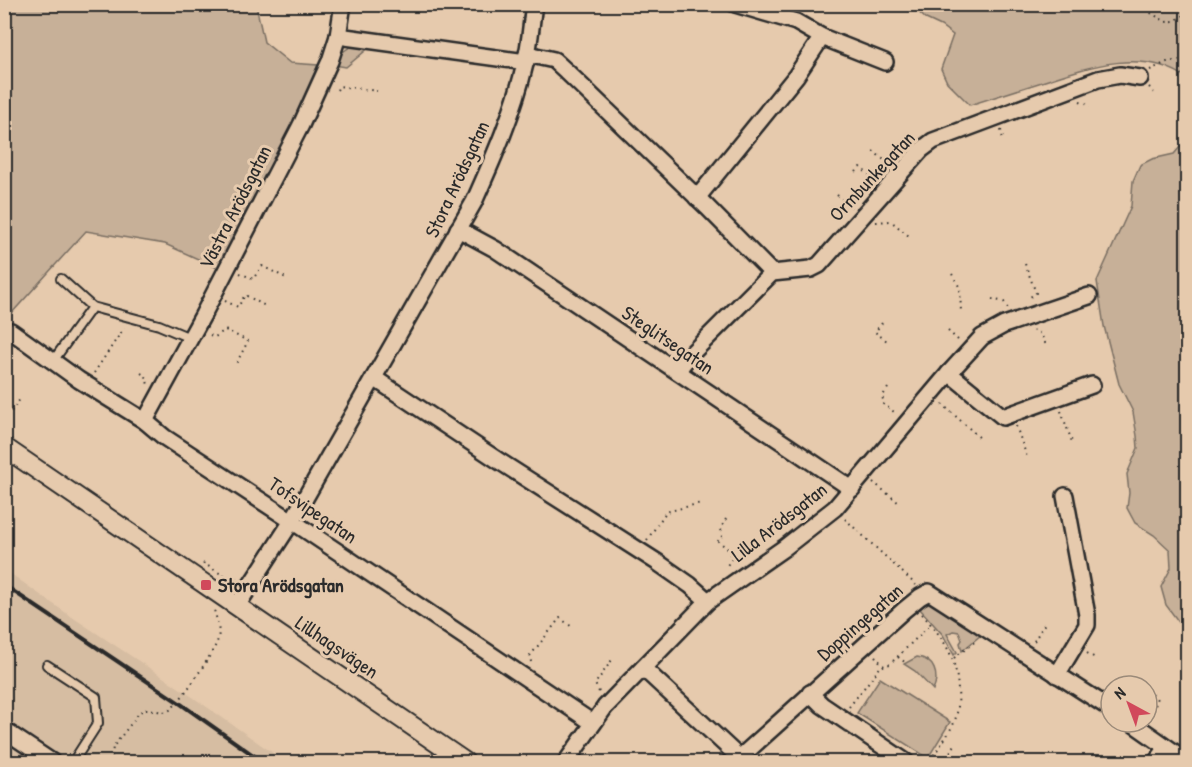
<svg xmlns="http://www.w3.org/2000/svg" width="1192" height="767" font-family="'Patrick Hand',sans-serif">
  <rect width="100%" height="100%" fill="#e6caad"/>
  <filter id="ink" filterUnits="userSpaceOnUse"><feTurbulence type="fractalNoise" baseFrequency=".0167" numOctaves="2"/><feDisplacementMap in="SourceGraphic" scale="12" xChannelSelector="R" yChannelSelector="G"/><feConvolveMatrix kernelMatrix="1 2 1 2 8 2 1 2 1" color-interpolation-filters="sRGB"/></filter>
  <g filter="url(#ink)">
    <polygon fill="#d6bda2" points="4,569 66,613 181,689 286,762 5,762"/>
    <g fill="#c7b098" stroke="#796e62" stroke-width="1.5">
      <polygon points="4,5 256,5 264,42 290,63 318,65 274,170 220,269 165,244 86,231 10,315 5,316"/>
      <path d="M911 5H1187V78C1144 48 1090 66 1045 81 1020 89 995 97 970 105L947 82 941 69 953 35 941 26 926 19Z"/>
      <polygon points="354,44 371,46 346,67 334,65 340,54"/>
      <polygon points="1187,139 1187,630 1184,629 1166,605 1161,587 1171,568 1170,550 1154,535 1135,523 1127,508 1129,493 1127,474 1138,448 1137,436 1133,412 1119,384 1104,326 1097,281 1131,206 1133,181 1140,165 1152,159 1174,154"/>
      <polygon points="929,601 982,634 962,651 960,643 962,640 959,632 953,631 947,634 957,652 954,655 943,635 920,609"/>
      <path d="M917 657C934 659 940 675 933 690L915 671 904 664Z"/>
      <polygon points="880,678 950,722 928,758 857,713"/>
    </g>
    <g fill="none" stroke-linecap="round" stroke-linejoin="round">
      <g stroke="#2b2b2b" stroke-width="12">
        <g id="service">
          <polyline points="61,279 92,307"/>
          <polyline points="53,361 92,307 159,325 190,338"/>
          <polyline points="47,665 96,697 98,723 73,762"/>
        </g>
      </g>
      <g stroke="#2b2b2b" stroke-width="20">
        <g id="minor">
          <polyline points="735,4 796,22 822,37 885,62"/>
          <polyline points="338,36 526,62"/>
          <polyline points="527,54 554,60 566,71 707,207 772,273"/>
          <polyline points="697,198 796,76 822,37"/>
          <polyline points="458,229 495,249 852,489"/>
          <polyline points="11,331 79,380 145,421 164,437 292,521 593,723"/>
          <polyline points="677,371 689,356 772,273 811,269 819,265 921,150 933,141 1098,79 1120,75 1140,78"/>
          <polyline points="949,373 1003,417 1092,385"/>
          <polyline points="374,378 499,461 657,562 690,585 708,601"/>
          <polyline points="145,421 203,315 301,125 330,61 338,36 343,4"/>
          <path d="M237 606 292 521 474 202C494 157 514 112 525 64 530 45 531 24 534 4"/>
          <polyline points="643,668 744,762"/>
          <polyline points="1057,675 1087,625 1087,615 1065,496"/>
          <polyline points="810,693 822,705 906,762"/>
          <polyline points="1131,722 1188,762"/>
          <polyline points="4,730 52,762"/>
          <polyline points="566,762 605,707 708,601 784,548 835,508 949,373 982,337 1004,325 1089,296"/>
          <polyline points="735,762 904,610 920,597 929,592 1111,709"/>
          <polyline points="1156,762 1167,748"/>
        </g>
      </g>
      <g stroke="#2b2b2b" stroke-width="22">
        <polyline id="tertiary" points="4,447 465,762"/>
      </g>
      <g stroke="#2b2b2b" stroke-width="2" stroke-dasharray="1.5 4.5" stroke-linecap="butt">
        <polyline points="1116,4 1146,10 1166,22 1174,21 1188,13"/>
        <polyline points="1150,70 1167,62 1188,59"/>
        <polyline points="1149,87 1156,95"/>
        <polyline points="337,90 339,86 377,91"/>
        <polyline points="1080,101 1088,104 1090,107"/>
        <polyline points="1001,130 1003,139"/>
        <polyline points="873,151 889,164"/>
        <polyline points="856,172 860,167 875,180"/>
        <polyline points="837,195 851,207"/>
        <polyline points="876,222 891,221 909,236"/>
        <polyline points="1025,264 1036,293 1030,297"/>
        <polyline points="240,273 253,279 262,266 286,278"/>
        <polyline points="952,274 960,288 961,312"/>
        <polyline points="992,299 1004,302 1008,309"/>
        <polyline points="225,301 238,307 245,295 267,307"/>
        <polyline points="882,323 875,332 887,341"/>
        <polyline points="1033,330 1041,334 1045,343 1042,344"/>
        <polyline points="948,331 959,341"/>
        <polyline points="210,335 215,337 225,330 248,341 236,364"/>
        <polyline points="94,373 124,328"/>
        <polyline points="141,373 146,376 148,385"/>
        <polyline points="888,388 882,397 884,402 883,404 897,414"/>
        <polyline points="942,404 980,438"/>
        <polyline points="1061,411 1072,442"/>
        <polyline points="4,421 21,398"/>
        <polyline points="1016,426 1027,457"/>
        <polyline points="873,482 899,503"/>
        <polyline points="726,519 721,528 722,536 718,541 727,548 732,558 726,567 727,568"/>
        <polyline points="845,519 916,585"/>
        <polyline points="647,540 666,512 701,503"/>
        <polyline points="203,563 226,577 238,579"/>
        <path d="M922 614C944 639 957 657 958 691 959 702 958 713 954 723 947 737 937 750 929 762"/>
        <polyline points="1034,641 1045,623"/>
        <polyline points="1087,653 1095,658"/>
        <polyline points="875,656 884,666 890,664 931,624"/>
        <polyline points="898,657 906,663"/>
        <polyline points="954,658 977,640"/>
        <polyline points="531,662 530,656 560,618 572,627"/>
        <polyline points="1134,686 1136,683 1140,686"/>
        <polyline points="1147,691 1155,696 1157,700 1155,706 1147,713"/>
        <polyline points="599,692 595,684 614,657"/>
        <polyline points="849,707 882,665"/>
        <path d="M111 762 113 747 140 712 145 709C152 708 161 714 168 711 177 708 213 653 217 642 221 632 217 620 214 610"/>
        <polyline points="946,762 945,759 955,745"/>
      </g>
      <use href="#service" stroke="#e6caad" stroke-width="8"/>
      <use href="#minor" stroke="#e6caad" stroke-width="15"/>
      <use href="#tertiary" stroke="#e6caad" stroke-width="18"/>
      <polyline stroke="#2b2b2b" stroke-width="4" points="4,585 178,702 263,762"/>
    </g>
  </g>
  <rect fill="#d1495b" stroke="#e6caad" stroke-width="2" x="200" y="579" width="12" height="12" rx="3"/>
  <g text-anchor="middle" stroke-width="6" stroke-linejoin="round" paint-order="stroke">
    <g font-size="20" fill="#2b2b2b" stroke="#e6caad">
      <text transform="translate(872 176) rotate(-47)" y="7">Ormbunkegatan</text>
      <text transform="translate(457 179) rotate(-65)" y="7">Stora Arödsgatan</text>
      <text transform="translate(235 207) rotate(-63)" y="7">Västra Arödsgatan</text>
      <text transform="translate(668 340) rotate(34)" y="7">Steglitsegatan</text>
      <text transform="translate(313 510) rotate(34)" y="7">Tofsvipegatan</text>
      <text transform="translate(779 522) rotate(-38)" y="7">Lilla Arödsgatan</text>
      <text transform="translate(860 622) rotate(-41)" y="7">Doppingegatan</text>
      <text transform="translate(337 647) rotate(34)" y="7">Lillhagsvägen</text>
    </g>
    <g font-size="20" font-weight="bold" fill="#2b2b2b" stroke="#e6caad" text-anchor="start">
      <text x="218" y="592">Stora Arödsgatan</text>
    </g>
  </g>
  <rect width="1192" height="767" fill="none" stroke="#e6caad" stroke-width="24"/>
  <rect x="12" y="12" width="1168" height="743" fill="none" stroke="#2b2b2b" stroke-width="2" filter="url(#ink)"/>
  <g transform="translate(1129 704) rotate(319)"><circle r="28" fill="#e6caad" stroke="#9b8a79" stroke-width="1.5"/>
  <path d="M0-4.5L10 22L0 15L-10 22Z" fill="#d1495b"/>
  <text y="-9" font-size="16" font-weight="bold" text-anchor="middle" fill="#2b2b2b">N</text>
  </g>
</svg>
